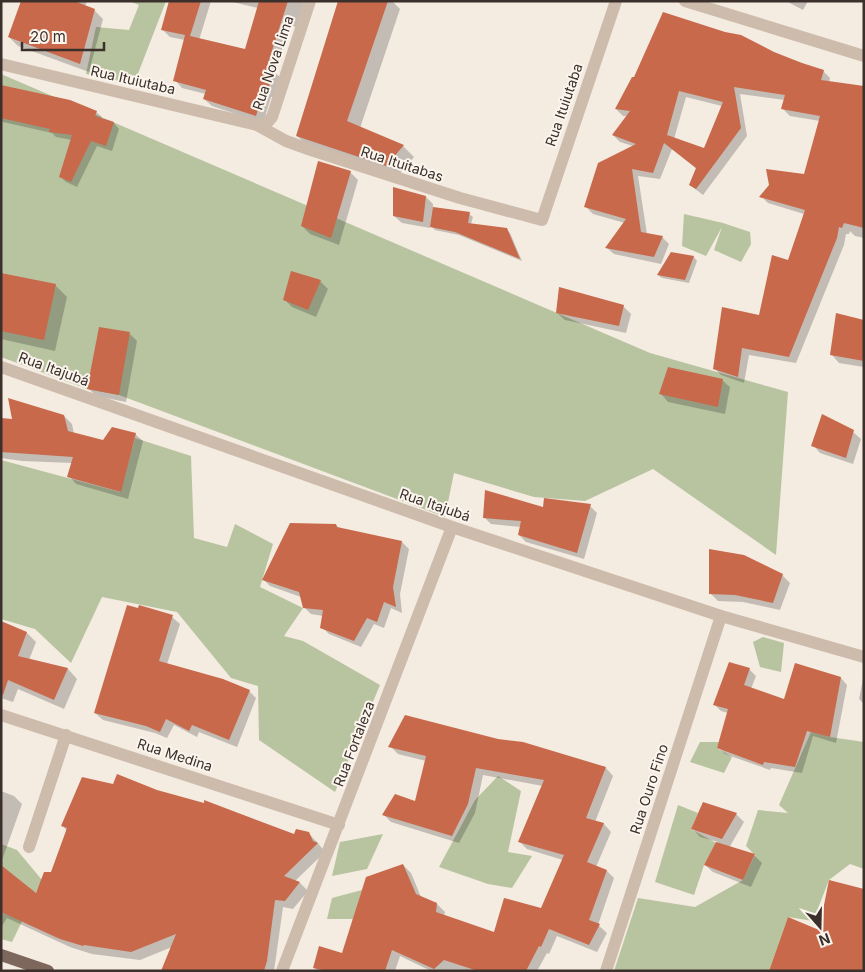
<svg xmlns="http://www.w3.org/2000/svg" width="865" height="972" font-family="Inter,sans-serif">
  <rect width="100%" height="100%" fill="#f4ebe1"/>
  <g fill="#b8c4a0">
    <polygon points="129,1 166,1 134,84 86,74 96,27 129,30 139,5"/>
    <polygon points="1,74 650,353 788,392 776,555 653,469 585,501 534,497 454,473 445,517 119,395 87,389 1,357"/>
    <polygon points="684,214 723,223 750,232 751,244 741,262 714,250 722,227 706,256 682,246"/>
    <polygon points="135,438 191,456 194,538 227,547 235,524 273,544 260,587 303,608 284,636 303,641 380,685 335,792 259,740 258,686 231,678 177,612 102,597 71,663 35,629 1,619 1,460 120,492"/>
    <polygon points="763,637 784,643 781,672 760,667 753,642"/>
    <polygon points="811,732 830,737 864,742 864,869 850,864 829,880 813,921 788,917 769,971 614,971 638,898 695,907 743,880 755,855 746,846 758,810 788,813 779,805"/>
    <polygon points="700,742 719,742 717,748 732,757 724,773 690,762"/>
    <polygon points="498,776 521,791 508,852 532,856 512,888 488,884 439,867 475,800"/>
    <polygon points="678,805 698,813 691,829 716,843 704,865 694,895 655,882"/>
    <polygon points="383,834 367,869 332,876 340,842"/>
    <polygon points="1,844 17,850 42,880 12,942 1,939"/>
    <polygon points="362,890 353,919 327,919 332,898"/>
  </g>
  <g fill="#0003" fill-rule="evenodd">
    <polygon points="23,1 87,1 85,7 94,10 103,19 89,72 18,46 9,37"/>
    <polygon points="170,1 211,1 199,40 245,51 258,8 228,1 313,1 302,29 290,25 274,72 282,79 274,97 271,97 263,123 212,106 204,99 206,94 182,88 175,80 185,40 170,37 163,30"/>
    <polygon points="339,1 392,1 400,9 360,128 403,146 414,157 398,176 309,147 297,136"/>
    <polygon points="786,1 808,1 803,10"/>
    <path d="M773 53 823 71 830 78 820 121 790 116 783 109 785 100 740 94 747 136 703 195 690 185 697 169 672 149 660 179 638 176 647 234 662 237 669 244 661 264 614 254 607 248 625 223 593 214 586 207 633 146 620 142 613 135 627 116H623L616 109ZM686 97 722 106 705 149 674 139Z"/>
    <polygon points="1,90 96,112 102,117 101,119 114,123 119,129 112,151 97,146 77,187 66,182 60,176 72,140 56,137 52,133 3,122 1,120"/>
    <polygon points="350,172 358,180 339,245 310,234 302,226"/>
    <polygon points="761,196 864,201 864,238 855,236 850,231 849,234 846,234 844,245 796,363 749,355 744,383 721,375 714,368 760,317 789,262 804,214 768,203"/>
    <polygon points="426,197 433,204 433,208 469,214 473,217 471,224 506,229 510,233 522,261 459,235 435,230 431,226 430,228 402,223 394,216"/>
    <polygon points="671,254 694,257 697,261 689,283 662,278 658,275"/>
    <polygon points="1,274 55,285 67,297 55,351 1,339"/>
    <polygon points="320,281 328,289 316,317 292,307 284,299"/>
    <polygon points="623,306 631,314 626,333 565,320 557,313"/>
    <polygon points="864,321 864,367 839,363 832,355"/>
    <polygon points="130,334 137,341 126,402 96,396 89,389"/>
    <polygon points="722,380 730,387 725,414 668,402 661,394"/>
    <polygon points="64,416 72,424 74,434 103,442 135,434 143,441 128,499 76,484 69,476 72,463 22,461 1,458 1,418 14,423"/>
    <polygon points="853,432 861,439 853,464 820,453 813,445"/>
    <polygon points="590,506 597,513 584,559 526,542 519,535 521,527 491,524 484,517 544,509"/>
    <polygon points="336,525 339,528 402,542 409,549 400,594 402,613 391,608 384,628 374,624 361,647 329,634 322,627 323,616 311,614 304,607 301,597 270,586 263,579"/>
    <polygon points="782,575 790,583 780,610 743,602 718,601 710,593"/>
    <polygon points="172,617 180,624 167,664 249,691 256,698 237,747 199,732 197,737 174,725 167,738 155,733 103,720 95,713"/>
    <polygon points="1,622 27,633 36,642 29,660 68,669 77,679 64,709 18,689 13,702 1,698"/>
    <polygon points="749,669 756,676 751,689 785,701 841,678 847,685 836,743 813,736 802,773 771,768 770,770 725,754 718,747 728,713 721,711 715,705"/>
    <polygon points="863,679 864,679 864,704 859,699"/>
    <polygon points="390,746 606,768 613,776 595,822 604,824 611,832 596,867 607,871 614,878 598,925 607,933 597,952 557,936 549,954 547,953 537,971 431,971 400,956 395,971 318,971 314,967 343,955 403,865 411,873 421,897 437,904 445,912 444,916 494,934 542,909 563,860 527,849 520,842 543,786 483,775 475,813 459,843 391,822 384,815 416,803 426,761 398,754"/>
    <polygon points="114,786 157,791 295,835 309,834 317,842 325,852 295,881 300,883 308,891 293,909 283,907 274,971 162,971 172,947 140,960 92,954 70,947 7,918 1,928 1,867 37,895 52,873 67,831 63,826"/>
    <polygon points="1,791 14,796 22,804 1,863"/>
    <polygon points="704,803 736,814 744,822 729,848 755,856 762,863 751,887 713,872 705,865 718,842 700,837 693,829"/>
  </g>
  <g fill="#c8694b" fill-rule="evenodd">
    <polygon points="21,1 74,1 95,9 80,64 8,37"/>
    <polygon points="169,1 201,1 190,36 245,49 259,1 288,1 267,66 275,70 267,91 264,90 256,116 203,99 206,90 173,81 185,35 161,30"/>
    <polygon points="338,1 388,1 347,121 404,145 386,166 296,136"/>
    <path d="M663 12 725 32 741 35 774 52 802 63 824 70 821 80 864 86V228L844 223 842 228 839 227 837 238 789 357 742 348 738 377 713 369 722 307 759 315 772 255 788 260 805 210 759 197 769 185 766 169 804 174 820 116 781 109 785 95 734 87 741 128 696 189 689 185 696 168 664 143 653 173 632 169 641 232 663 236 654 257 605 248 626 219 584 207 598 163 636 144 612 135 630 111 615 109 632 77H634ZM679 91 723 102 704 148 667 135Z"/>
    <polygon points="1,85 70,100 97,111 95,116 114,122 106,146 91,141 71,182 59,177 72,135 49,132 50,129 1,118"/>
    <polygon points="318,161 351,171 331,238 301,226"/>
    <polygon points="393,187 426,196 423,222 393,216"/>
    <polygon points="433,207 470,212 468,223 507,228 520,259 455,232 430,227"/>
    <polygon points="671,252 694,256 685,280 657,275"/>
    <polygon points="291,271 321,280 308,310 283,300"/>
    <polygon points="1,273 56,284 44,340 1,331"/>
    <polygon points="559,287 624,305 619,326 556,313"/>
    <polygon points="836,313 864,320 864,361 830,355"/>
    <polygon points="99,327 130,332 119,395 87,389"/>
    <polygon points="668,367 723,379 718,407 659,394"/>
    <polygon points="8,398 64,415 68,431 103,440 112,427 136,433 121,492 67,477 73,457 1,452 1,418 12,419"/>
    <polygon points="822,414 854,430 846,458 811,446"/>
    <polygon points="485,490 543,507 544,498 591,504 577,553 518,535 521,521 483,518"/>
    <polygon points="290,523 336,524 337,527 402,541 393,587 396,607 384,602 377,622 367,618 354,641 320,628 323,610 303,608 299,592 262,580"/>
    <polygon points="709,549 744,555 783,574 773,603 735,595 709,594"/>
    <polygon points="127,605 138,608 139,605 173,615 159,661 223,679 250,690 229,740 192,725 189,731 166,719 160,732 146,726 94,713"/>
    <polygon points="1,621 27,632 18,656 68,668 54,700 8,680 3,695 1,694"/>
    <polygon points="729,662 750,668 744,685 784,699 795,663 841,677 830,737 807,731 795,767 764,762 763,765 717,748 728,709 713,705"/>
    <polygon points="405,715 498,739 523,742 606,767 586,818 604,823 587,862 607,870 589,920 600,924 589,945 549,929 541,947 539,946 526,971 478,971 444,960 434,969 392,950 385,971 327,971 313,968 319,946 342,953 366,877 403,864 416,894 437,903 436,912 494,932 504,898 541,908 564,855 518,842 544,780 476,768 468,804 452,836 382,815 395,794 415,801 426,756 388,747"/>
    <polygon points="117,774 157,790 204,803 204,800 294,834 296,829 309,832 313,841 318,843 284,876 300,882 285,901 275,900 267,961 264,971 161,971 176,934 131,952 84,945 83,946 60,939 1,912 1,865 36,893 44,872 51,872 67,828 61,826 82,777 113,784"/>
    <polygon points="703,802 737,813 722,839 691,829"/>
    <polygon points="716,842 755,854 743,880 704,865"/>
    <polygon points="829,880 864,889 864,971 769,971 788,917 819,930"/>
  </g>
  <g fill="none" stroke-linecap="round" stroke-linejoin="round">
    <g stroke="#cdbbac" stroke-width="12">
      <polyline points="685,1 864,56"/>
      <polyline points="1,64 257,125 286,141 311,150 460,198 542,220 616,1"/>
      <polyline points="257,125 266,124 272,117 310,1"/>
      <polyline points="1,367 452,527 721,616 864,657"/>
      <polyline points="1,715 339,825"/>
      <polyline points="29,847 66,735"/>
      <polyline points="282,971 452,527"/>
      <polyline points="606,971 721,616"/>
    </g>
    <polyline stroke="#7d675c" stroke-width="12" points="1,955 48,971"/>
  </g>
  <g text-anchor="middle" stroke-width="4" stroke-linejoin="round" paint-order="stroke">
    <g font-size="14" fill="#3b302b" stroke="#fbf5ee">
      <text transform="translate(273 63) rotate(-71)" y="5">Rua Nova Lima</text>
      <text transform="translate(133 80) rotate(13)" y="5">Rua Ituiutaba</text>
      <text transform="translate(564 105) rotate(-71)" y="5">Rua Ituiutaba</text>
      <text transform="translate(402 164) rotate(18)" y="5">Rua Ituitabas</text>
      <text transform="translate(54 369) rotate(20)" y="5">Rua Itajubá</text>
      <text transform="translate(435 505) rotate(19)" y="5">Rua Itajubá</text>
      <text transform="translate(354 744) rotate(-69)" y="5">Rua Fortaleza</text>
      <text transform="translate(175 755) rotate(18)" y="5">Rua Medina</text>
      <text transform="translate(649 789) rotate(-72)" y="5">Rua Ouro Fino</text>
    </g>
  </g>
  <rect width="865" height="972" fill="none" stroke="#3b302b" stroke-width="5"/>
  <g transform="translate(820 927) rotate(160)" stroke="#fbf5ee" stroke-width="4" paint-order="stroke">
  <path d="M0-4L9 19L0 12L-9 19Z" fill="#3b302b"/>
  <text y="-8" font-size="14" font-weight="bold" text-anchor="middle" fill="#3b302b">N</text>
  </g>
  <path d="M22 42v8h82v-8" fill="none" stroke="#3b302b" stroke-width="2.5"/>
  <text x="30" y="42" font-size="15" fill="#3b302b" stroke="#fbf5ee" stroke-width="4" paint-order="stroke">20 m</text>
</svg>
